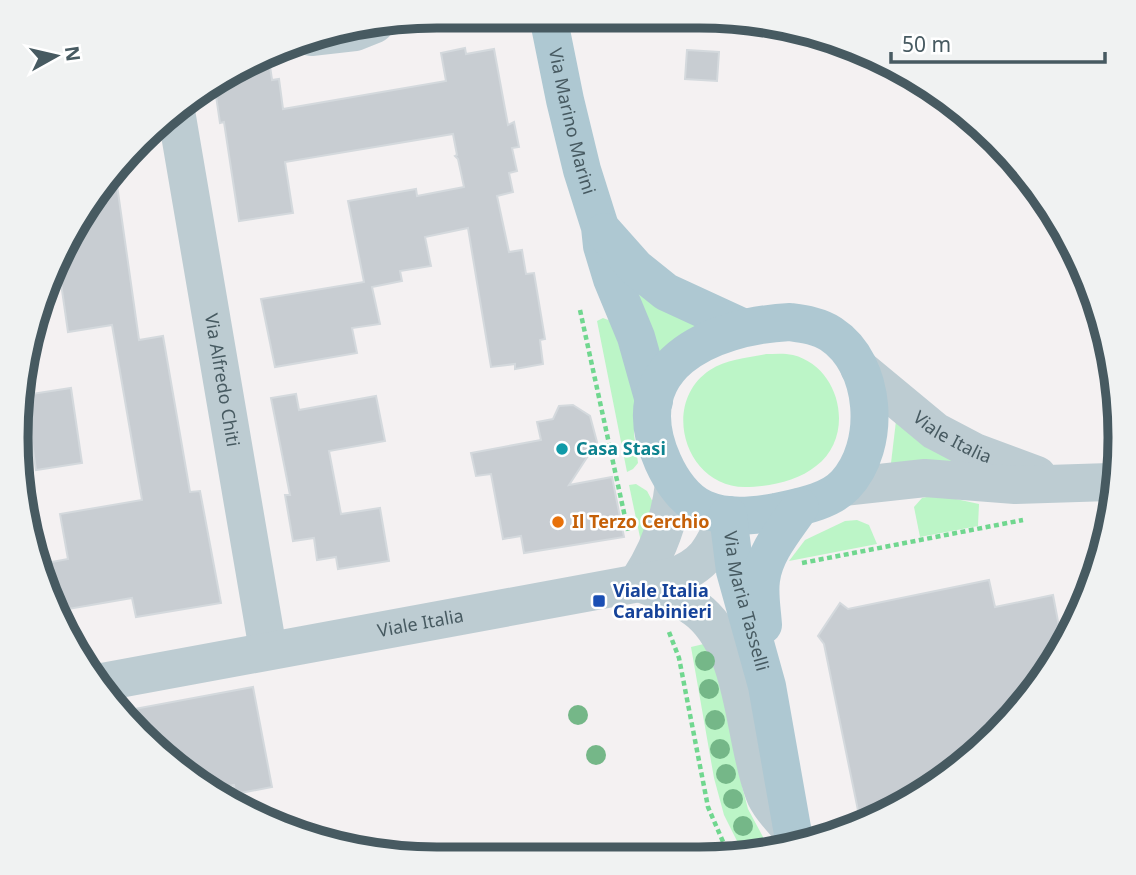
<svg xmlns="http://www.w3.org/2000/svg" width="1136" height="875" font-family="'Noto Sans',sans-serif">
  <rect width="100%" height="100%" fill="#f4f1f2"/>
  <g fill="#bcf5c7">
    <path d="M638 291 698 326C679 336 668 345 657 364Z"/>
    <polygon points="603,318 611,321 634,390 634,434 638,463 633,469 627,472 597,321"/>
    <path d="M766 354C775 354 784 353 793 355 841 367 856 436 816 466 798 481 768 487 745 487 685 487 660 403 710 370 726 359 747 358 766 354Z"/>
    <polygon points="896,421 984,469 891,463"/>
    <polygon points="636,484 647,491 655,506 641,542 629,485"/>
    <polygon points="931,496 942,496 979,504 978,526 920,537 914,507 922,498"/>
    <polygon points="857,520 869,525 877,544 789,561 805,540 845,521"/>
    <polygon points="708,643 713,651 743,790 748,809 770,850 744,855 724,815 714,778 691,647"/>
  </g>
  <g fill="#c8cdd2" stroke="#d4d9dd" stroke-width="2">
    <polygon points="465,48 466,54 494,49 508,125 514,122 519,147 512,148 517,171 509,173 513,192 497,196 509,252 522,250 526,274 534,273 545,339 540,340 543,364 515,369 515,364 491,367 468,228 425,237 431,266 400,271 402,281 372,287 380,324 352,328 357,353 275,367 261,299 364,282 348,201 416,189 417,196 464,187 458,159 455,156 457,155 453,134 285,162 293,213 239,221 224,122 220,123 214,82 226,72 255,61 269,59 272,80 279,79 283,109 446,81 441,53"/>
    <polygon points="687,50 719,52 717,81 685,79"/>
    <polygon points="115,171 139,340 163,336 190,492 200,491 221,603 136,617 132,598 57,611 45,582 41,564 68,559 60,514 142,500 112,325 68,332 58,262 72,227"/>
    <polygon points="71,388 82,463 36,470 25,395"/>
    <polygon points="296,394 299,410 376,396 385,441 329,451 341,514 380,508 389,561 338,569 336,557 317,560 314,538 293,541 285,495 290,495 271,398"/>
    <polygon points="573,405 590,416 597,442 569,485 612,477 624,537 524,553 521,536 503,539 491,474 476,476 471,453 541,440 537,422 553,419 559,406"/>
    <polygon points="989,580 995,607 1053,595 1061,637 1033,694 910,803 861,825 824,644 818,636 840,603 848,609"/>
    <polygon points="253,687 272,787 235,794 234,785 208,790 203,788 118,712"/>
  </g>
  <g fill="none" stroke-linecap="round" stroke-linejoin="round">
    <g stroke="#70d78f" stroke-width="4.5" stroke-dasharray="5 3.5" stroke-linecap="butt">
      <polyline points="580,310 628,531"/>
      <polyline points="802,563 1023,520"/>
      <polyline points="669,632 679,658 708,807 730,858"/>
    </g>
    <g stroke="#bdccd2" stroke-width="38">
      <polyline points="311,37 355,32 375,24"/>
      <path id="s1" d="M176 111 268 650"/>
      <path id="s2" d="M859 368 935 431 975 452 1037 475"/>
      <polyline points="843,487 925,478 1015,485 1110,482"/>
      <path d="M638 582C659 591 683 597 701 613 747 654 743 738 764 793 769 807 784 821 793 832"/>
      <path d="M638 582C658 552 670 520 674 484"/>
      <path id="s3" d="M97 683 672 577C707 565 713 547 728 515"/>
    </g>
    <g stroke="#aec8d2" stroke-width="38">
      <path id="s4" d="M548 16 565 100 582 170 600 227 602 246 612 279 636 337 654 401"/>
      <polyline points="604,232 636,268 666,292 742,327"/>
      <path d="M790 322C804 324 819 326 831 334 877 364 882 446 845 485 829 502 798 507 776 512 752 516 727 519 704 509 685 501 671 480 663 462 620 366 710 326 790 322Z"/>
      <path id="s5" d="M728 515 735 571 767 686 795 845"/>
      <path d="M763 625C762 610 759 594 761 580 764 553 785 529 800 507"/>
    </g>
  </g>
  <g fill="#75b788">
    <circle cx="705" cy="661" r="10"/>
    <circle cx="709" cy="689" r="10"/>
    <circle cx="578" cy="715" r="10"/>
    <circle cx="715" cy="720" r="10"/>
    <circle cx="720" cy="749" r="10"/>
    <circle cx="596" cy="755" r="10"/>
    <circle cx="726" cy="774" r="10"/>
    <circle cx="733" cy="799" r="10"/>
    <circle cx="743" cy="826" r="10"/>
  </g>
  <circle fill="#0f9aa8" stroke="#fff" stroke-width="2.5" cx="562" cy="449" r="7"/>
  <circle fill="#e8710a" stroke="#fff" stroke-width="2.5" cx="558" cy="522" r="7"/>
  <rect fill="#1a4fb4" stroke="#fff" stroke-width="2.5" x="592" y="594" width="14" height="14" rx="3.5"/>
  <g text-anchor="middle" stroke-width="5" stroke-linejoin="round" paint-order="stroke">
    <g font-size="18" fill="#475a61" stroke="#fff">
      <text dy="6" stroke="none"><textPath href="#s4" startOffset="108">Via Marino Marini</textPath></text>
      <text dy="6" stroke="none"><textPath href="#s1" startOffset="273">Via Alfredo Chiti</textPath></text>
      <text dy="6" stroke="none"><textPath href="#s2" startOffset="117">Viale Italia</textPath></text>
      <text dy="6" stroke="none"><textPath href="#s5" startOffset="88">Via Maria Tasselli</textPath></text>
      <text dy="6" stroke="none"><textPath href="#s3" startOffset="329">Viale Italia</textPath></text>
    </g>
    <g font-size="18" font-weight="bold" fill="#0d838f" stroke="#fff" text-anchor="start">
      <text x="576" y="455">Casa Stasi</text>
    </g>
    <g font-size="18" font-weight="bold" fill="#c56008" stroke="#fff" text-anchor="start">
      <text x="572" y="528">Il Terzo Cerchio</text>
    </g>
    <g font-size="18" font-weight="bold" fill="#164399" stroke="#fff" text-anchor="start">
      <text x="613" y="597">Viale Italia<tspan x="613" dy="21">Carabinieri</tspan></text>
    </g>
  </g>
  <path d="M0 0H1136V875H0ZM437 28H699A409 409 0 0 1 1108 437V438A409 409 0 0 1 699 847H437A409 409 0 0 1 28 438V437A409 409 0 0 1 437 28Z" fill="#f0f2f2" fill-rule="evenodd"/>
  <path fill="none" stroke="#475a61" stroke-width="9" d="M437 28H699A409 409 0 0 1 1108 437V438A409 409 0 0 1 699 847H437A409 409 0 0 1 28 438V437A409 409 0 0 1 437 28Z"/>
  <g transform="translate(56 56) rotate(82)" stroke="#ffffff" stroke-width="5" paint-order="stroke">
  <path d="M0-5L12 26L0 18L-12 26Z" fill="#475a61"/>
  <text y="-10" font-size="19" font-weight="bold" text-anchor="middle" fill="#475a61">N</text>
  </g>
  <path d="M891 52v10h214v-10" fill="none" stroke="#475a61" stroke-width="3.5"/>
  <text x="902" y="52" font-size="21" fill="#475a61" stroke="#ffffff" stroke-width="5" paint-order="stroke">50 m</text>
</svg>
